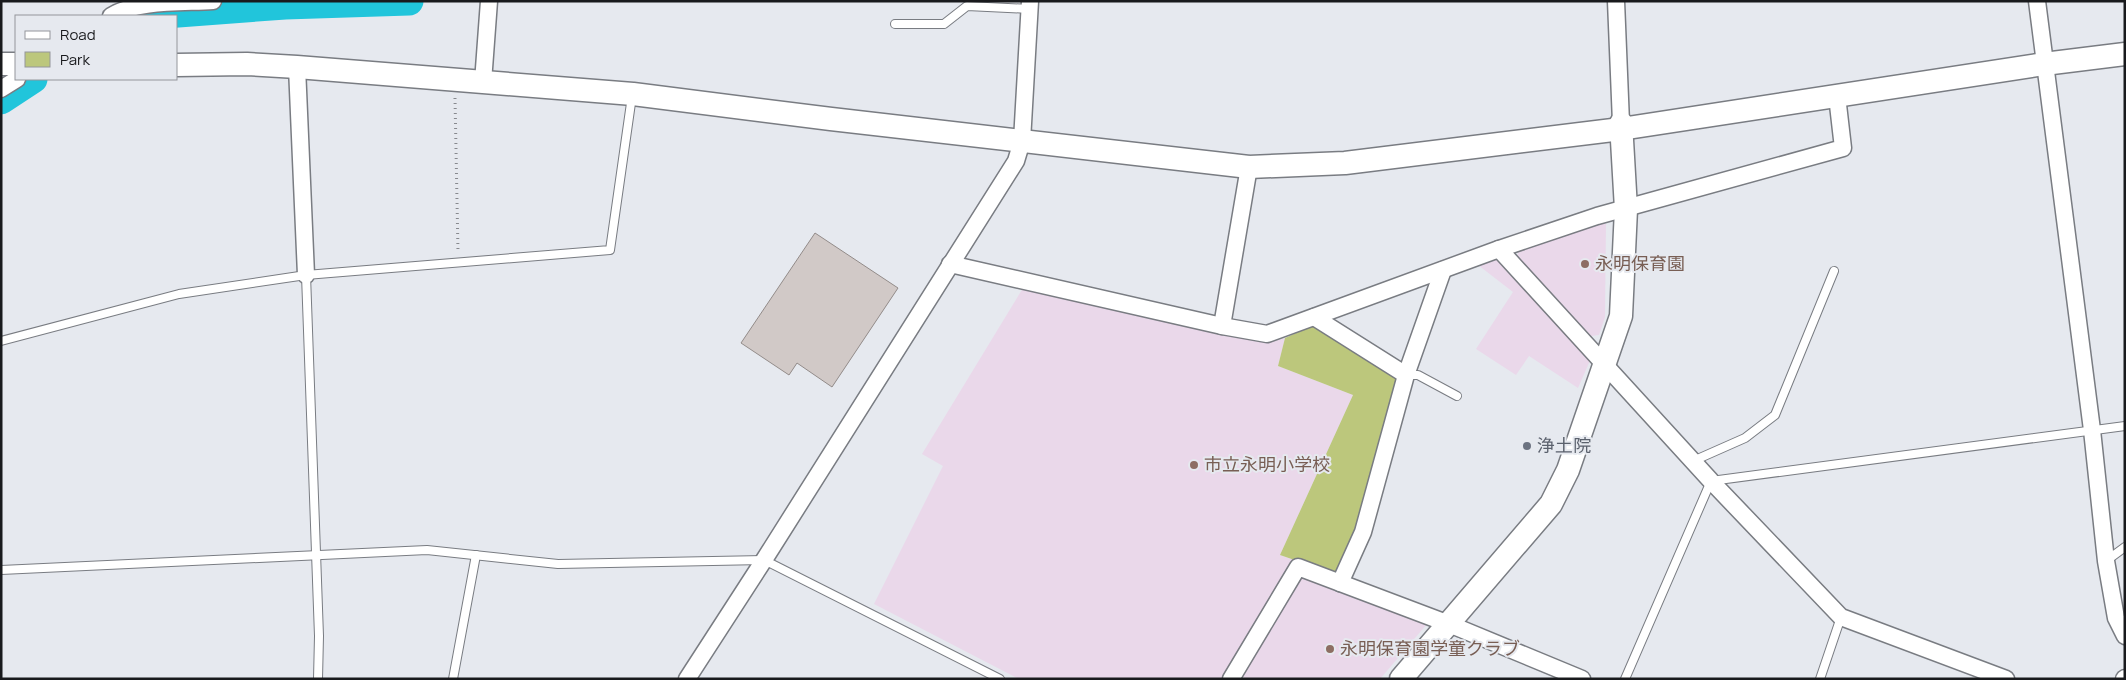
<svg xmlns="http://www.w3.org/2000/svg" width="2126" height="680" font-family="Manrope,'Noto Sans JP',sans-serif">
  <rect width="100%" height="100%" fill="#e6e9ef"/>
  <g fill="#ead8ea">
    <polygon points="1599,224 1606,224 1605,317 1599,335 1591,336 1517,256 1519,251"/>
    <polygon points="1497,257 1592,356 1578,388 1529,356 1516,375 1476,349 1513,292 1478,265"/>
    <polygon points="1023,288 1259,341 1274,341 1285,338 1278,366 1353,395 1280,555 1294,560 1224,679 1019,679 874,604 943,466 922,454"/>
    <polygon points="1299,575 1427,624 1380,679 1248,679 1239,675"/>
  </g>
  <polygon fill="#bcc77c" points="1312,326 1322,330 1395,375 1398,381 1360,527 1338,575 1280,555 1353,395 1278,366 1285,338"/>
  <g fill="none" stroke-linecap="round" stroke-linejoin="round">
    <g stroke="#21c5db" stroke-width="29">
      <polyline points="138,16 285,5 409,1"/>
      <polyline points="1,100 33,79"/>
    </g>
  </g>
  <polygon fill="#d1c9c7" stroke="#928b89" points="815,233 898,288 832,387 797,363 789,375 741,343"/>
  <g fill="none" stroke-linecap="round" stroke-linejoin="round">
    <g stroke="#797c82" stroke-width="10">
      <g id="lane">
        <polyline points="895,24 944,24 967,6 1030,9"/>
        <polyline points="306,275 319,636 318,679"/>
        <polyline points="1,341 179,294 306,275 610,250 632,96"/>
        <polyline points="1406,375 1418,375 1457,396"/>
        <polyline points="1693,461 1745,438 1775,415 1834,271"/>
        <polyline points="2106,561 2125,547"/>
        <polyline points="1,570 427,550 558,564 764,560 1000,679"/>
        <polyline points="453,679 476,555"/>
        <polyline points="1625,679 1711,481 2125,426"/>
        <polyline points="1820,679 1841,617"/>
      </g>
    </g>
    <g stroke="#797c82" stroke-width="19">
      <g id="street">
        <polyline points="1616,1 1621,123"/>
        <polyline points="2037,1 2092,430 2106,561 2116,618 2125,636"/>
        <path d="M111 16C137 0 183 3 213 1"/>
        <polyline points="297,67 306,275"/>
        <polyline points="483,82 489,1"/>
        <polyline points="1,89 17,79"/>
        <polyline points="1499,249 1711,481 1841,617 2006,679"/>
        <polyline points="950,264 1222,326 1267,334 1499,249 1597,216 1843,148 1837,96"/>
        <polyline points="1314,317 1406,375"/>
        <polyline points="1222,326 1249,167"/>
        <polyline points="1340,583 1363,532 1406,375 1443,270"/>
        <polyline points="687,679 764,560 1016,161 1022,141 1030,1"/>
        <polyline points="1231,679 1298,567 1449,624 1582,679"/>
        <polyline points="2124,679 2125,678"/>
      </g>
    </g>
    <g stroke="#797c82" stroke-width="25">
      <g id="secondary">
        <polyline points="1,64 16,64"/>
        <polyline points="176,65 247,64 297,67 633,94 831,119 1249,167 1345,163 1621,129 2044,64 2125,54"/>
        <polyline points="1401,679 1551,504 1568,470 1621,316 1626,209 1621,123"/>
      </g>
    </g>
    <polyline stroke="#87898e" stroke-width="3" stroke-dasharray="1 4" stroke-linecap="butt" points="455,98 458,252"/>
    <use href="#lane" stroke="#fff" stroke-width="8"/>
    <use href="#street" stroke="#fff" stroke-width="16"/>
    <use href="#secondary" stroke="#fff" stroke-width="22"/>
  </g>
  <g fill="#8d6e63" stroke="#e6e9ef" stroke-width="2">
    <circle cx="1585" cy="264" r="5"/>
    <circle cx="1194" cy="465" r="5"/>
    <circle cx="1330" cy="649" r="5"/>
  </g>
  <circle fill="#6b7280" stroke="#e6e9ef" stroke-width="2" cx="1527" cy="446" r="5"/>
  <g text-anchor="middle" stroke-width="4" stroke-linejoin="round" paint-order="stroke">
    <g font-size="18" fill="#785e54" stroke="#e6e9ef" text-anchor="start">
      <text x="1595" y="270">永明保育園</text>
      <text x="1204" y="471">市立永明小学校</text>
      <text x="1340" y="655">永明保育園学童クラブ</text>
    </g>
    <g font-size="18" fill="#5b616d" stroke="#e6e9ef" text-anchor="start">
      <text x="1537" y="452">浄土院</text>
    </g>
  </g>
  <rect width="2126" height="680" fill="none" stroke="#191a1d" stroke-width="5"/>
  <rect x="15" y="15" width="162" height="65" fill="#e6e9ef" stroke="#94969b"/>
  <rect x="25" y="31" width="25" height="8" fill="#ffffff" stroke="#94969b"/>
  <text x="60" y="40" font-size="15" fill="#191a1d">Road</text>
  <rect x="25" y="52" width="25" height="15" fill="#bcc77c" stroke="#94969b"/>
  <text x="60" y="65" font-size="15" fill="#191a1d">Park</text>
</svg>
